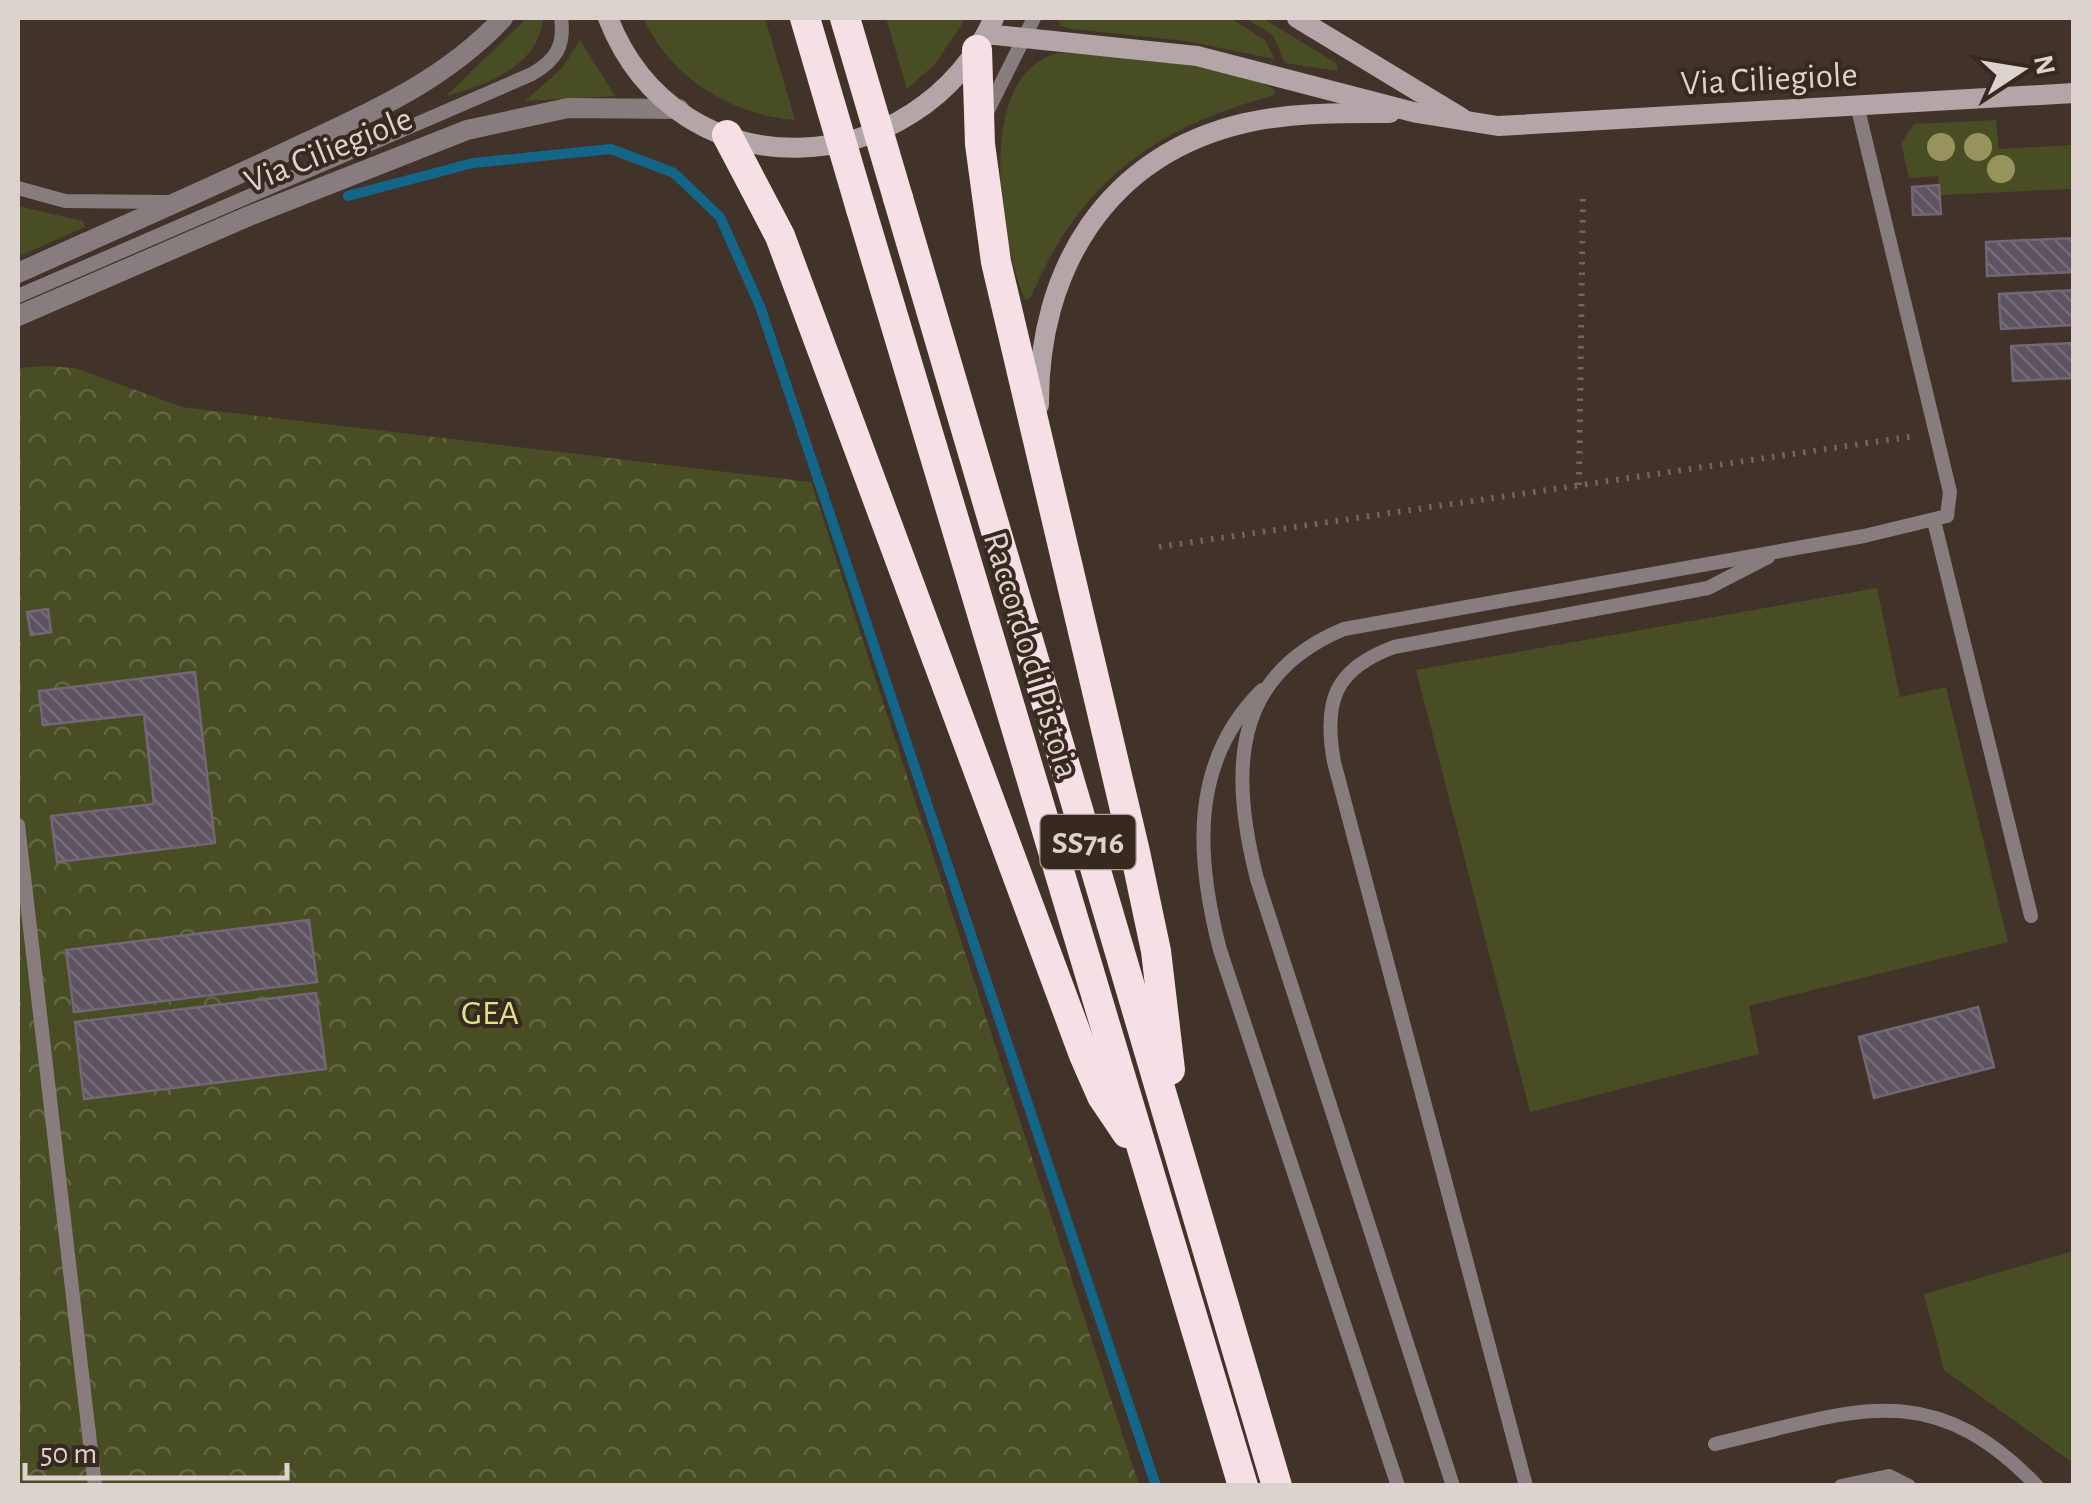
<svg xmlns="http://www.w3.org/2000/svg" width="2091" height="1503" font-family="'Alegreya Sans',sans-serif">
  <defs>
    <pattern id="forest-crowns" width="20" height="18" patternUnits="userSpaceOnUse" patternTransform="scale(2.5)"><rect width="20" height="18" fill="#494d24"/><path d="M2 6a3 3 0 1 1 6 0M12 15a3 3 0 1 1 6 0" fill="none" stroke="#636643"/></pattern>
    <pattern id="building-back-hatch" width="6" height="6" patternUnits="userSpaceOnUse" patternTransform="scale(2.5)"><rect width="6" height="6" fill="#5e5361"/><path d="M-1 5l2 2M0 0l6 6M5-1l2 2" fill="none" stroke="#756b76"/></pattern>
  </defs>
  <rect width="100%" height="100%" fill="#41322a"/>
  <g fill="#494d24">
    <path d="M527 18H543C539 66 487 85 446 96Z"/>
    <path d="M643 18H765L795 120C729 114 672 79 643 18Z"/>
    <polygon points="886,18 966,18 935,64 907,89"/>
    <polygon points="1057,18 1230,18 1265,40 1274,59 1186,41 1071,29 1061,26"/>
    <polygon points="1245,18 1262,18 1336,63 1338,71 1285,63 1273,35"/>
    <polygon points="580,40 615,96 525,101 562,68"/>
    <path d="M1058 53C1101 54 1245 66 1276 91L1272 96C1155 127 1079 183 1031 297L1025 300C1000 242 973 74 1058 53Z"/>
    <polygon points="1996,120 1999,149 2073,145 2073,189 1940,195 1938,176 1909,178 1901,143 1914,124"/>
    <polygon points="18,206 83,221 85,227 18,257"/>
    <polygon points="1877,588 1900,697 1946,687 2008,942 1749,1006 1759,1054 1530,1112 1416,670"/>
    <polygon points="2073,1251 2074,1251 2073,1463 1944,1370 1924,1294"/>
  </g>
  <polygon fill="url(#forest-crowns)" points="44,366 75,368 182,407 811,482 1139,1485 18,1486 18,368"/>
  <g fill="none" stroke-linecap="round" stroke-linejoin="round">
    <polyline stroke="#136688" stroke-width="10" points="348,196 473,163 611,149 674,173 720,217 760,306 1156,1486"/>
  </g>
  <g fill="url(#building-back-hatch)" stroke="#726775" stroke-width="2.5">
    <polygon points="1939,185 1941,214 1913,215 1912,187"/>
    <polygon points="2074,238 2074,272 1987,276 1986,242"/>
    <polygon points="2074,290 2074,325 2001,329 1999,294"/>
    <polygon points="2074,343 2074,378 2013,381 2011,346"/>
    <polygon points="48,609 51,632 31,635 27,612"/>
    <polygon points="195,672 215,843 57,862 51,816 154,804 144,714 43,725 39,691"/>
    <polygon points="309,920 317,982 74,1012 66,950"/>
    <polygon points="316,993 326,1069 84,1099 75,1022"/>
    <polygon points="1978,1007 1994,1067 1874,1098 1859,1037"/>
  </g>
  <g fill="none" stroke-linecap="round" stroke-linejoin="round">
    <g stroke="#72655d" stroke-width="6" stroke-dasharray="2.5 8" stroke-linecap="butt">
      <polyline points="1579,485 1583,195"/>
      <polyline points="1159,547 1915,436"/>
    </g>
    <g stroke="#877d7f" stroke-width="14">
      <polyline points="985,116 1034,18"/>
      <polyline points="18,188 65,201 167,202"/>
      <path d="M18 296 532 74C556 60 565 46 561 18"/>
      <polyline points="1934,521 2031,916"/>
      <path d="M1262 690C1189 762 1196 858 1220 950L1398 1486"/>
      <polyline points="18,825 95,1486"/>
      <path d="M1715 1444C1849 1413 1928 1372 2037 1486"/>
      <path d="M1453 1486 1257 879C1230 774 1230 676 1344 629L1864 536 1947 516 1950 492 1857 105"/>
      <path d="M1526 1486 1334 762C1323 702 1334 669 1394 647L1708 588 1768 557"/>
      <polyline points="1841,1486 1889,1476 1909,1486"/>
    </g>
    <g stroke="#877d7f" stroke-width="20">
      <path d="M18 273C109 232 200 193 290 150 369 113 443 82 503 18"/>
      <polyline points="18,316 249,216 467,130 568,108 679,109"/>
    </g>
    <g stroke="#b4a5a8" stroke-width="20">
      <path d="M608 18C678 197 918 185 994 18"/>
      <polyline points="1297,18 1462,118"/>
      <polyline points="986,34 1197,56 1417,113 1498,126 2074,93"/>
      <path d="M1039 405C1038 269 1107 155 1245 123 1293 112 1341 113 1390 113"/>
    </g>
    <g stroke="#f7e0e5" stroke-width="30">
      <polyline points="977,50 980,144 996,262 1135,852 1156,951 1170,1070"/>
      <polyline points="727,135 780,236 1084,1055 1102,1096 1127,1133"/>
      <polyline points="898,198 1277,1486"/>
      <polyline points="861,209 1243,1486"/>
    </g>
    <g stroke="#f7e0e5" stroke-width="30">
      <polyline points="805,18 861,209"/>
      <polyline points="845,18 898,198"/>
    </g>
  </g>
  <g fill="#96945c">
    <circle cx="1941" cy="147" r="14"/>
    <circle cx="1978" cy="147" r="14"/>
    <circle cx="2001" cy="169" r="14"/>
  </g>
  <g text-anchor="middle" stroke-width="8" stroke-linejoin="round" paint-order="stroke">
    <rect fill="#372820" stroke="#aba09a" stroke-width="2.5" x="1040.5" y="815" width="95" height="54" rx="8"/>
    <g font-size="32" font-weight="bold" fill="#ddd3ce">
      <text x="1088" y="853">SS716</text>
    </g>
    <g font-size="35" fill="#ddd3ce" stroke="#372820">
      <text transform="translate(1769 78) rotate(-3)" y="12">Via Ciliegiole</text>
      <text transform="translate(328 149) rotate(-22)" y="12">Via Ciliegiole</text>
      <text transform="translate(1032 655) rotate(73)" y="12">Raccordo di Pistoia</text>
    </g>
    <g font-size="35" fill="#dbe585" stroke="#372820">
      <text x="490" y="1024">GEA</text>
    </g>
  </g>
  <rect width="2091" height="1503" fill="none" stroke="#ddd3ce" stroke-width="40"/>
  <g transform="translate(2021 70) rotate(78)" stroke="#372820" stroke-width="8" paint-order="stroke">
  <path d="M0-8L18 38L0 25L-18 38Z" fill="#ddd3ce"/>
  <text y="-15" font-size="28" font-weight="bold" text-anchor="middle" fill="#ddd3ce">N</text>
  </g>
  <path d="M25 1463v15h262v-15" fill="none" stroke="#ddd3ce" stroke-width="5"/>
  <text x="40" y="1463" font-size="30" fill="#ddd3ce" stroke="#372820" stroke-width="8" paint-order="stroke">50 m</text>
</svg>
